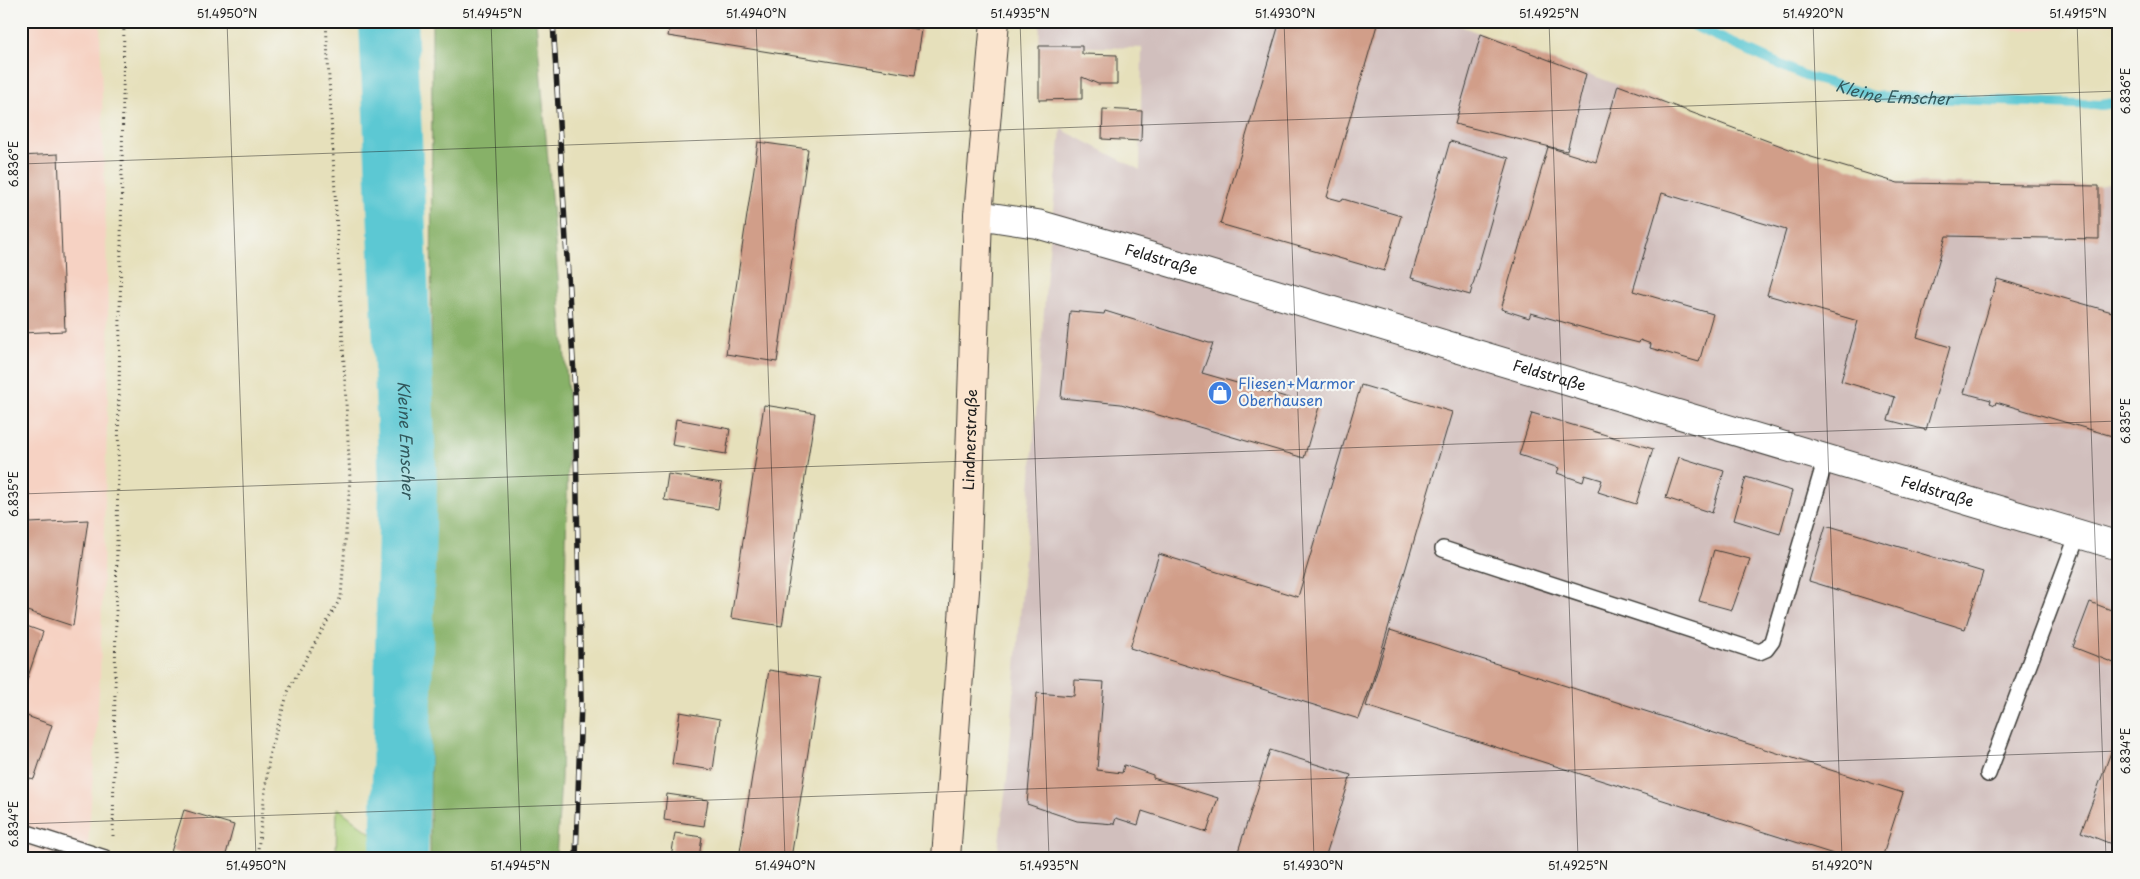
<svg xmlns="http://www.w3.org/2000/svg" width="2140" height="879" font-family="'Playpen Sans',sans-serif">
  <rect width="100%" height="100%" fill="#f6f6f2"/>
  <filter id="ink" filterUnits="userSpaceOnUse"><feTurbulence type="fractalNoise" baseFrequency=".02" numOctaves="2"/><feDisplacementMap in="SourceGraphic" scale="10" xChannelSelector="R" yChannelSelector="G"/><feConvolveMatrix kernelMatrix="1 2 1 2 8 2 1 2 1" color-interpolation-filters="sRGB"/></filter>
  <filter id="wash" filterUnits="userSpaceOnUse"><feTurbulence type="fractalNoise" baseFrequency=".0096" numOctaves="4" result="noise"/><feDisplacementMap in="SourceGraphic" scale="20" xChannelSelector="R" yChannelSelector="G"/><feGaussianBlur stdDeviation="1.12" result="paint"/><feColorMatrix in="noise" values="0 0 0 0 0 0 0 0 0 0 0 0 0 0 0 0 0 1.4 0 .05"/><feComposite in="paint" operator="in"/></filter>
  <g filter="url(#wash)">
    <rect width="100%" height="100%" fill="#e6e0bb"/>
    <g fill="#f6d2c3">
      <polygon points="21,21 100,21 109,349 100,679 87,858 21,858"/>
      <polygon points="1893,21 2119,21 2119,23 2019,30"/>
    </g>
    <polygon fill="#d1bfbd" points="1040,21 1447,21 1808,156 1898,182 2099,186 2119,181 2119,858 997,858 1008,770 1047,272 1061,129 1140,170 1142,48 1039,46"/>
    <polygon fill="#aace77" stroke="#63754a" points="337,808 338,808 403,858 336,858"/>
    <polygon fill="#87b168" stroke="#526642" points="432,21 536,21 569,406 561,779 556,858 430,858"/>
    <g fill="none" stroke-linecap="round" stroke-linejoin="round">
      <path stroke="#5cc8d3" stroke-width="10" id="s1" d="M1683 21 1805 76 1874 96 2102 105 2119 102"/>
      <path stroke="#5cc8d3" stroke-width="58" id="s2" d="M388 21 408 486 399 858"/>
    </g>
    <g id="blocks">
      <g fill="#d19e89">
        <polygon points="671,21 869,21 922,30 915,75 668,36"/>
        <polygon points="1280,21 1363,21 1377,25 1327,197 1342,201 1343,199 1401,216 1384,271 1220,224"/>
        <polygon points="1481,34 1586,74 1567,151 1455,124"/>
        <polygon points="1039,46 1082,46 1082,54 1117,55 1117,84 1098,84 1082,77 1082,99 1039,100"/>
        <polygon points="1618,85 1808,156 1898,183 2099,186 2099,239 1946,236 1917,337 1950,347 1926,430 1888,420 1895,397 1841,381 1858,321 1767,295 1786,230 1662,193 1633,291 1713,314 1699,362 1650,348 1651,344 1640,340 1639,343 1619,338 1531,313 1529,318 1501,309 1548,147 1596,162"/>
        <polygon points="1103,109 1142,111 1141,141 1102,139"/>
        <polygon points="1450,141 1509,158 1470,295 1411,278"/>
        <polygon points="758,142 808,149 777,362 726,354"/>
        <polygon points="58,154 65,331 21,333 21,156"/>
        <polygon points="1997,279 2119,314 2119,438 1996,402 1995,405 1990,403 1991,400 1964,393"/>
        <polygon points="1070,311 1104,314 1105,311 1209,343 1213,343 1202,373 1317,406 1319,400 1321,400 1304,458 1121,404 1061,398"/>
        <polygon points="1361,385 1452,412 1371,686 1359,719 1130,648 1159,554 1298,597"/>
        <polygon points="764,405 815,413 782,626 731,618"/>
        <polygon points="1532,413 1653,449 1636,504 1598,492 1602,480 1585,475 1583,482 1557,473 1559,468 1519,455"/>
        <polygon points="676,419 730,429 726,454 672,445"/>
        <polygon points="1679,457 1724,471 1712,513 1666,498"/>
        <polygon points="668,474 722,483 718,509 664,500"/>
        <polygon points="1746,477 1792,491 1780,534 1734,520"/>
        <polygon points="21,493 29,493 30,523 88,520 73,626 21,609"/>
        <polygon points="1826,525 1983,572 1965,629 1809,581"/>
        <polygon points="1714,550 1750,559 1732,610 1699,601"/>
        <polygon points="2090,602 2119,613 2119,665 2073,647"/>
        <polygon points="21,624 43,632 22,694 21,694"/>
        <polygon points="1390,630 1903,793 1882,858 1846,858 1366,706"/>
        <polygon points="769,670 820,678 791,858 739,858"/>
        <polygon points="1075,680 1104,682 1097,770 1122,773 1124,765 1153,775 1153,778 1218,798 1207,832 1142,811 1138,825 1116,818 1114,824 1077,821 1027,804 1037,693 1074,696"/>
        <polygon points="680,712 720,719 713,770 672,764"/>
        <polygon points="21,714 52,725 34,779 30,778 26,781 21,780"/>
        <polygon points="2119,731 2119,847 2081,832"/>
        <polygon points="1270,750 1351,775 1325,858 1236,858"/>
        <polygon points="667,794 708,800 704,826 664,820"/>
        <polygon points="184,810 234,825 225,858 193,858 171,852"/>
        <polygon points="675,833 702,837 699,858 671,858"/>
      </g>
    </g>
  </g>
  <g filter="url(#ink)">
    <use href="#blocks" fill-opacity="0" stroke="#3a3934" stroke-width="1"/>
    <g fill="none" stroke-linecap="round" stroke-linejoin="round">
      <g stroke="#3a3934" stroke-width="18">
        <g id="lane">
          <polyline points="1443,549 1759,652 1766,649 1772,641 1826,458"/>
          <polyline points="1988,774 2078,534"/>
          <polyline points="21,831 105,858"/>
        </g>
      </g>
      <g stroke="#3a3934" stroke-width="30">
        <g id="street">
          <path id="s3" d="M978 215 1037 224 1142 254 2119 546"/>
        </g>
      </g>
      <g stroke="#3a3934" stroke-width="30">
        <g id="secondary">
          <path id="s4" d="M946 858 966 577 978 215 995 21"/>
        </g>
      </g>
      <g stroke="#3a3934" stroke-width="3" stroke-dasharray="1 4" stroke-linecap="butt">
        <polyline points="113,836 124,21"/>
        <polyline points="257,858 270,751 289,689 341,597 350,479 326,21"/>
      </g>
      <use href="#lane" stroke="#fff" stroke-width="15"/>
      <use href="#street" stroke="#fff" stroke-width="28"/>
      <use href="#secondary" stroke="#fbe5cf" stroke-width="28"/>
      <g stroke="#1c1c1c" stroke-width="5.5">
        <polyline id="rail" points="553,21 575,393 581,701 576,858"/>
      </g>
      <use href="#rail" stroke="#f6f6f2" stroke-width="4" stroke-dasharray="11" stroke-linecap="butt"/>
    </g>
  </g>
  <path fill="none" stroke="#1c1c1c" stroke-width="1" stroke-opacity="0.45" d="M227 21 256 858M491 21 521 858M756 21 785 858M1020 21 1049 858M1284 21 1314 858M1549 21 1578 858M1813 21 1842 858M2077 21 2106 858M21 164 2119 91M21 494 2119 421M21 824 2119 751"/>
  <defs>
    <g id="shop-disc" transform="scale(1.25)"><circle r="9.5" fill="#3f7fe0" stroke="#f6f6f2"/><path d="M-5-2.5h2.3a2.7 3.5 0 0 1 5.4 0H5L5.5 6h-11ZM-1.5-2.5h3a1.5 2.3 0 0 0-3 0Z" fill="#fff"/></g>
  </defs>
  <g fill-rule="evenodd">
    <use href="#shop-disc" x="1220" y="393"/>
  </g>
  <g text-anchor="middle" stroke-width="4.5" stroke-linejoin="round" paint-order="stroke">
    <g font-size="15" fill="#1c1c1c" stroke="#f6f6f2">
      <text dy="5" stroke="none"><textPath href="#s3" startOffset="189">Feldstraße</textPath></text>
      <text dy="5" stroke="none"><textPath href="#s3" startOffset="594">Feldstraße</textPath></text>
      <text dy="5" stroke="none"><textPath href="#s4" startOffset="419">Lindnerstraße</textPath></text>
      <text dy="5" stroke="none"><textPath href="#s3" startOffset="999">Feldstraße</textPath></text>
    </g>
    <g font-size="15" fill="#366cbe" stroke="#f6f6f2" text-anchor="start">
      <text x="1238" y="389">Fliesen+Marmor<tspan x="1238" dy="17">Oberhausen</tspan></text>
    </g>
    <g font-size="16" font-style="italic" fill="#32585c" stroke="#f6f6f2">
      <text dy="6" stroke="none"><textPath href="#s1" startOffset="225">Kleine Emscher</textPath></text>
      <text dy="6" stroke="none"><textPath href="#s2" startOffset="419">Kleine Emscher</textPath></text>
    </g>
  </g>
  <rect width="2140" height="879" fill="none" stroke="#f6f6f2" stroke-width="55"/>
  <rect x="28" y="28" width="2084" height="824" fill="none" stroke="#1c1c1c" stroke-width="2"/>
  <g font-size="12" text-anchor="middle" fill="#1c1c1c">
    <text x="227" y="18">51.4950°N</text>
    <text x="492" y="18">51.4945°N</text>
    <text x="756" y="18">51.4940°N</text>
    <text x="1020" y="18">51.4935°N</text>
    <text x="1285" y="18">51.4930°N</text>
    <text x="1549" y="18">51.4925°N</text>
    <text x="1813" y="18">51.4920°N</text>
    <text x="2078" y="18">51.4915°N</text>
    <text transform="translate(2126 91) rotate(-90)" y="4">6.836°E</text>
    <text transform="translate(14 164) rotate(-90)" y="4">6.836°E</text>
    <text transform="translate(2126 421) rotate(-90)" y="4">6.835°E</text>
    <text transform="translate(14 494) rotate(-90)" y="4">6.835°E</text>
    <text transform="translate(2126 751) rotate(-90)" y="4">6.834°E</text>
    <text transform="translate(14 824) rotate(-90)" y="4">6.834°E</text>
    <text x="256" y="870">51.4950°N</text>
    <text x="520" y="870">51.4945°N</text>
    <text x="785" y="870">51.4940°N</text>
    <text x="1049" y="870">51.4935°N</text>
    <text x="1313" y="870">51.4930°N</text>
    <text x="1578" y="870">51.4925°N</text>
    <text x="1842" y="870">51.4920°N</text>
  </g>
</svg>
